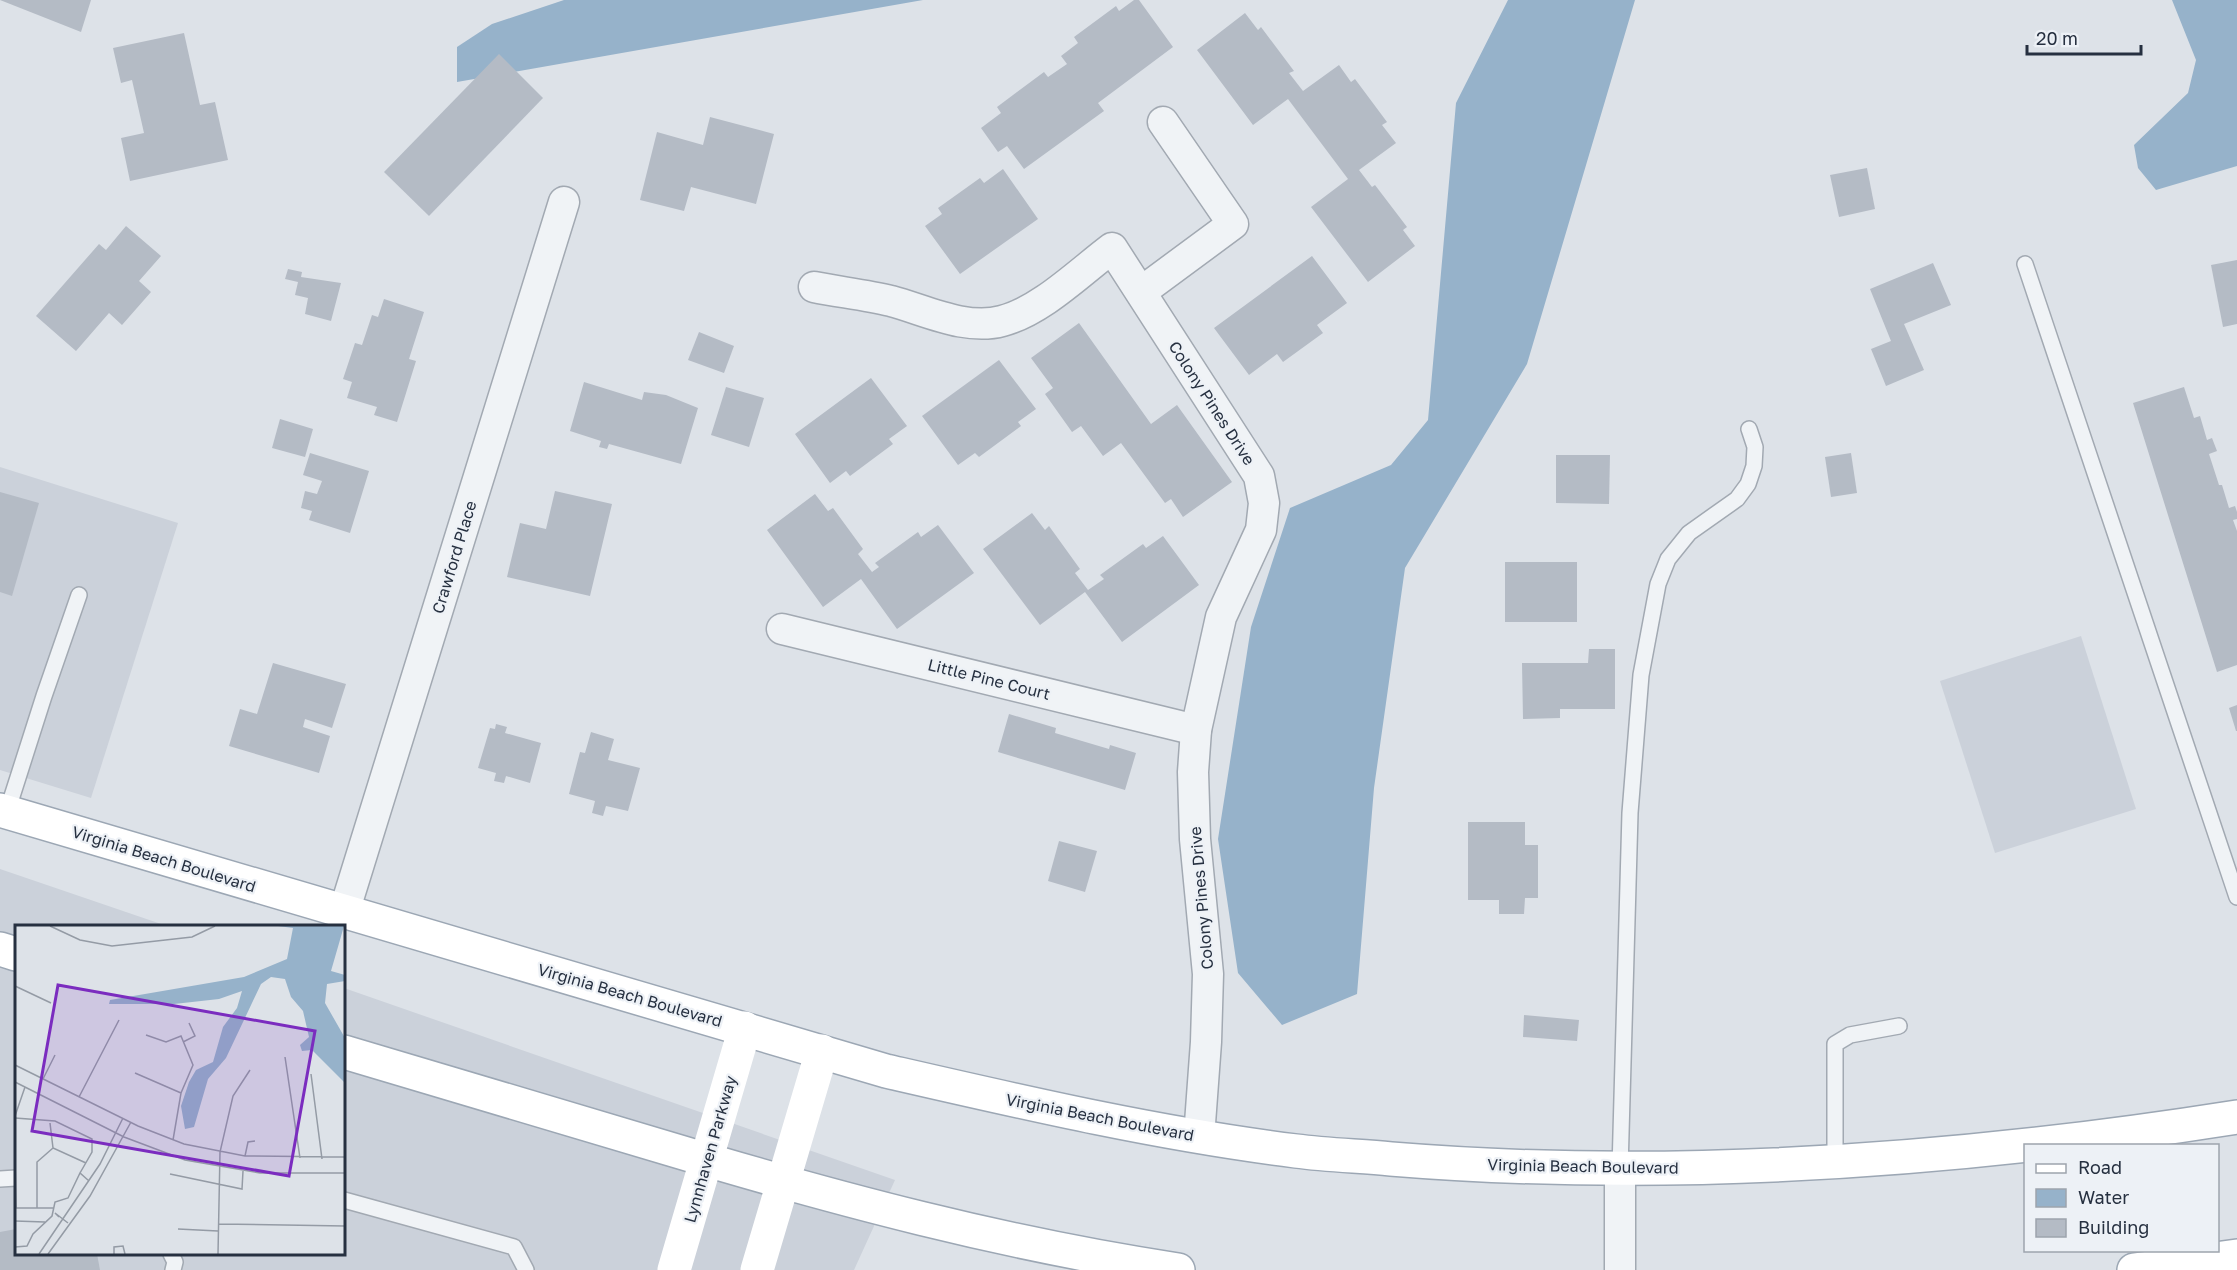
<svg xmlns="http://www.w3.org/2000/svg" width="2237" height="1270" font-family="'Golos Text',sans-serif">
  <rect width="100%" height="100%" fill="#dde2e8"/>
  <g fill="#cbd1da">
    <polygon points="0,467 178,523 91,798 0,770"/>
    <polygon points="2081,636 2136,809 1995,853 1940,681"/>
    <polygon points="0,869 167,926 16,926 16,1254 344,1254 344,988 895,1180 854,1270 0,1270"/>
  </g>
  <g fill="#96b2ca">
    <polygon points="564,0 923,0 457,82 457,47 492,24"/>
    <polygon points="1508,0 1635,0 1527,364 1405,568 1374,788 1357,994 1282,1025 1238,973 1218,839 1251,627 1290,508 1391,465 1428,420 1456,103"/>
    <polygon points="2172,0 2237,0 2237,166 2156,190 2138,168 2134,145 2188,93 2196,60"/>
  </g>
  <g fill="#b4bbc5">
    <polygon points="0,0 91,0 81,32"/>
    <polygon points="1134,0 1139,0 1173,47 1098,103 1104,111 1024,169 1007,146 998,152 981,128 1001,113 997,107 1044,72 1048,77 1067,64 1061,56 1078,43 1074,37 1116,6 1119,11"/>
    <polygon points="1245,13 1258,30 1261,27 1294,71 1289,73 1303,91 1339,65 1351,82 1355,79 1387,122 1382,125 1396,143 1359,170 1372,187 1375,185 1407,227 1403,230 1415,246 1368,282 1311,207 1348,179 1288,99 1253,125 1197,50"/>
    <polygon points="184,33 200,105 215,102 228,160 130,181 121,138 144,133 132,80 121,83 113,48"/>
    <polygon points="499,54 543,98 429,216 384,172"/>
    <polygon points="710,117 774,134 756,204 691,187 684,211 640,200 657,132 703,145"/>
    <polygon points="1867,168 1875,209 1839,217 1830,175"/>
    <polygon points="1003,169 1038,219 960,274 925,226 942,214 938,208 980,178 984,183"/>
    <polygon points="126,226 161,256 139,281 151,292 122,325 109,313 76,351 36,316 99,244 106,250"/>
    <polygon points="1312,256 1347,303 1317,325 1323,333 1283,362 1277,354 1249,375 1214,328"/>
    <polygon points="2237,260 2237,324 2223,327 2211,265"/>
    <polygon points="1933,263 1951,305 1904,324 1924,370 1886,386 1871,349 1891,341 1870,289"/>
    <polygon points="288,269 302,272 301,277 341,283 331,321 305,314 308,298 295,295 298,282 285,279"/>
    <polygon points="384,299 424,312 409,359 416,361 397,422 374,415 377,407 347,398 352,382 343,379 355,343 362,345 372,315 378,317"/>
    <polygon points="1079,323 1151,424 1177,405 1232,482 1183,517 1171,499 1165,503 1121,443 1103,456 1081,426 1072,432 1045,394 1053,388 1031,358"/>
    <polygon points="699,332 734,346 724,373 688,360"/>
    <polygon points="999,360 1036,409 1018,422 1021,426 979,457 975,453 958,465 922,416"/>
    <polygon points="871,378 907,426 889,439 893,444 850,476 846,471 830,483 795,434"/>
    <polygon points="584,382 642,400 644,392 666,395 698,408 681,464 609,444 607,449 599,447 601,441 570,431"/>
    <polygon points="726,387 764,398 749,447 711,435"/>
    <polygon points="2184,387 2194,418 2200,416 2207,440 2212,438 2217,451 2209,454 2219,485 2222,485 2229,508 2235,506 2237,512 2237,519 2233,520 2237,531 2237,665 2217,672 2133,403"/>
    <polygon points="280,419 313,429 305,457 272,448"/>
    <polygon points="310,453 369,471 350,533 309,520 312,511 301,508 305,491 317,494 322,481 303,475"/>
    <polygon points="1851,453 1857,493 1831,497 1825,457"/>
    <polygon points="1556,455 1610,455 1609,504 1556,503"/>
    <polygon points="555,491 612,504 590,596 507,577 520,523 546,529"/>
    <polygon points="0,492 39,503 12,596 0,592"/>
    <polygon points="815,494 828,511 833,508 863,549 858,554 872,572 879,567 875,563 918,532 921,537 938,525 974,573 897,629 861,579 823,607 767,530"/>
    <polygon points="1032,513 1045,530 1049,526 1080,569 1075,573 1088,590 1104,579 1100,575 1143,544 1146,548 1163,536 1199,585 1122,642 1085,592 1040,625 983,549"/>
    <rect x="1505" y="562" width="72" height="60"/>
    <polygon points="1589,649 1615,649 1615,709 1560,709 1560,718 1523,719 1522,663 1588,663"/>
    <polygon points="273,663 346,684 332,728 305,719 303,727 330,736 319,773 229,746 240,709 257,714"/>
    <polygon points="2237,705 2237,731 2236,731 2229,708"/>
    <polygon points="1009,714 1056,728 1055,733 1109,749 1110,745 1136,753 1125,790 998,752"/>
    <polygon points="496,724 507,727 505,733 541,743 530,783 506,776 504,783 494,781 496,773 478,768 490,728 495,729"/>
    <polygon points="591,732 614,739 608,760 640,768 628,811 606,806 603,816 592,813 595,801 569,794 580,752 585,753"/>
    <polygon points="1468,822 1525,822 1525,845 1538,845 1538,898 1525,898 1524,914 1499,914 1499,900 1468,900"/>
    <polygon points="1059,841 1097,851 1085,892 1048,881"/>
    <polygon points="1524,1015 1579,1020 1577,1041 1523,1037"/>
    <polygon points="16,1229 16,1254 97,1254 100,1270 0,1270 0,1232"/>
  </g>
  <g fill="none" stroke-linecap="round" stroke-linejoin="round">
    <g stroke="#a2a9b2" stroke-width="18">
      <g id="service">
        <polyline points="2025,264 2237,897"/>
        <polyline points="7,812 44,696 79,595"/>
        <polyline points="1835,1162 1835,1044 1850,1035 1899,1026"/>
        <polyline points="1620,1169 1630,813 1641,675 1658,584 1668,559 1689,533 1737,499 1748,484 1754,466 1755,447 1749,429"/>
        <polyline points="0,1179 16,1178"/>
        <polyline points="344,1200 514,1247 526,1270"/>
        <polyline points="171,1254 175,1262 173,1270"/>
      </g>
    </g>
    <g stroke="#a2a9b2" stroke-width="33">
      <g id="minor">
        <path d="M814 287C839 292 866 295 891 301 925 310 966 331 1002 321 1041 311 1080 272 1112 248L1259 476 1264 503 1261 530 1221 617 1196 730 1193 772 1195 839 1208 974 1206 1042 1199 1137"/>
        <polyline points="1141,292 1233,224 1163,122"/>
        <polyline points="782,629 1196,730"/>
        <polyline points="344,912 564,202"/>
        <polyline points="1620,1169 1620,1270"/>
      </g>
    </g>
    <g stroke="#9ca7b4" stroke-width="36">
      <g id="primary">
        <path d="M0 810 886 1071C1021 1102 1158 1134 1296 1151 1327 1155 1359 1156 1391 1159 1673 1182 1958 1161 2237 1117"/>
        <polyline points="0,949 16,954"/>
        <path d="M344 1052C452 1085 561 1116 670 1149 837 1199 1005 1244 1178 1270"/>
        <polyline points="2134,1270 2237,1256"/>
      </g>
    </g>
    <use href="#service" stroke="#f0f3f6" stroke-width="15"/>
    <use href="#minor" stroke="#f0f3f6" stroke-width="30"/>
    <g stroke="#fff" stroke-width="33">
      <polyline points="674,1270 745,1028"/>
      <polyline points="757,1270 822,1051"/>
    </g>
    <use href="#primary" stroke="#fff" stroke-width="33"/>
  </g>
  <g text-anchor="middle" stroke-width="4.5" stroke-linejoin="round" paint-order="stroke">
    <g font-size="16" fill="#263040" stroke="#edf1f6">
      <text transform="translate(1212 403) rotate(57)" y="6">Colony Pines Drive</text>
      <text transform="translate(454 557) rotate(-73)" y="6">Crawford Place</text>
      <text transform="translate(989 679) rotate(14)" y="6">Little Pine Court</text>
      <text transform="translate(164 859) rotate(17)" y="6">Virginia Beach Boulevard</text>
      <text transform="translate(1201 898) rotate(-95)" y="6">Colony Pines Drive</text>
      <text transform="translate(630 995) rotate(16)" y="6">Virginia Beach Boulevard</text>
      <text transform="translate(1100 1117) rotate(11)" y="6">Virginia Beach Boulevard</text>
      <text transform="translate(710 1149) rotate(-74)" y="6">Lynnhaven Parkway</text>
      <text transform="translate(1583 1166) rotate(1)" y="6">Virginia Beach Boulevard</text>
    </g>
  </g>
  <g transform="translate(15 925)">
    <rect width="330" height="330" fill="#dde2e8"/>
    <path d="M263 1H329L316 46 330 50V56L312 59 310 78 330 113V158L297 125 287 126 285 120 294 112 288 86 276 72 270 54 256 52 246 59 211 133 193 154 179 202 170 204 166 181 174 157 181 145 198 137 208 102 222 83 227 66 204 74 159 79H94L95 75 229 52 272 34 278 3Z" fill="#96b2ca"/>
    <path fill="none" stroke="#949ba5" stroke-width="1.5" d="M35 1 65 15 97 21 177 12 200 1M0 61 36 78M131 110 151 117 166 111 178 140 166 168 158 215M168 117 180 111 174 98M270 132 285 233M0 140 123 201 169 219 230 231 330 232M120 148 166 168M296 149 307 234M28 154 40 130M0 157 109 212 170 235 245 248H330M64 172 104 95M0 191 10 162M0 193 40 196 77 214V227L65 248M35 198 38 223 71 238M230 231 233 217 240 216M0 232 1 283M155 249 227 264 228 246M0 283H39M22 283V237L38 223M44 292 40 288 53 298M0 296 30 297M203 299 330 301M163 304 203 306M0 322 12 321 18 309 37 291 40 277 53 273 65 248 74 256M24 329 85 239 108 193M33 329 75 271 116 197M99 329V322L108 321 110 329M203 329 205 227 218 171 235 145"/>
    <path fill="#7b2cbf" fill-opacity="0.15" stroke="#7b2cbf" stroke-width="3" d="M43 60 300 106 274 251 17 206Z"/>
    <rect width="330" height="330" fill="none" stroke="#263040" stroke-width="3"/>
  </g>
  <rect x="2024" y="1144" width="195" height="108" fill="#edf1f6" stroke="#9da4ad" stroke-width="1.5"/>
  <rect x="2036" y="1164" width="30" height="9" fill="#ffffff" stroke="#9da4ad" stroke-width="1.5"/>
  <text x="2078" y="1174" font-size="18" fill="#263040">Road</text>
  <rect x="2036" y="1189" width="30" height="18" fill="#96b2ca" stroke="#9da4ad" stroke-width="1.5"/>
  <text x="2078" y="1204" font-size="18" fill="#263040">Water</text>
  <rect x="2036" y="1219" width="30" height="18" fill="#b4bbc5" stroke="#9da4ad" stroke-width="1.5"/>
  <text x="2078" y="1234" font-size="18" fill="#263040">Building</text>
  <path d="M2027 45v9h114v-9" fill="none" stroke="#263040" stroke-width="3"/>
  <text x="2036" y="45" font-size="18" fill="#263040" stroke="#edf1f6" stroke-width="4.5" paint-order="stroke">20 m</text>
</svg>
